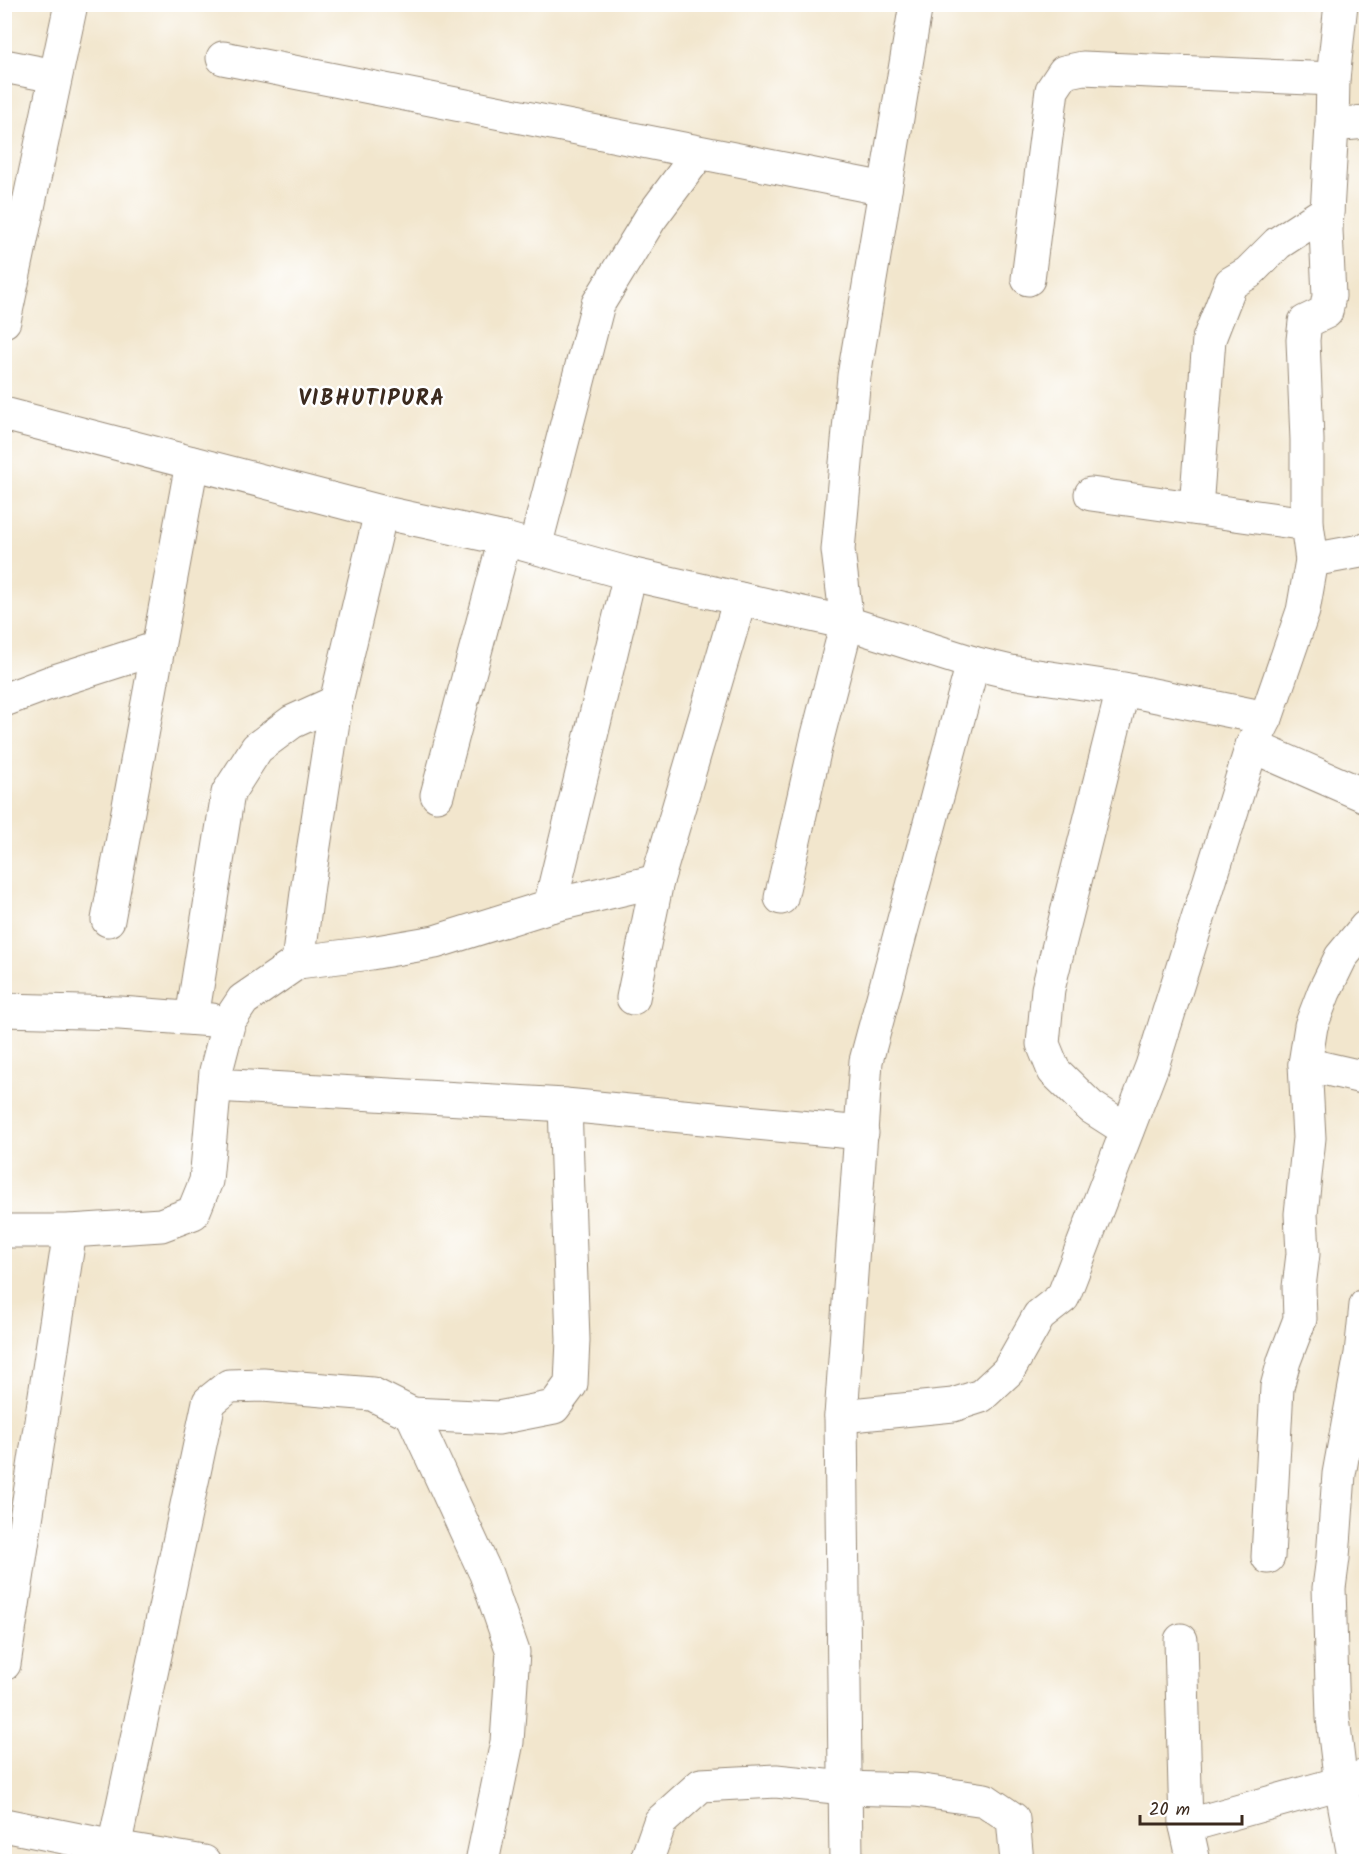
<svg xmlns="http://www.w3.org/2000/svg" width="1371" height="1866" font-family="Kalam,sans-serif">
  <rect width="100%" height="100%" fill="#fff"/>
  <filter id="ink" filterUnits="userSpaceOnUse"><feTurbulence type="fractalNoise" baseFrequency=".0167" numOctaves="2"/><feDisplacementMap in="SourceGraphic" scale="12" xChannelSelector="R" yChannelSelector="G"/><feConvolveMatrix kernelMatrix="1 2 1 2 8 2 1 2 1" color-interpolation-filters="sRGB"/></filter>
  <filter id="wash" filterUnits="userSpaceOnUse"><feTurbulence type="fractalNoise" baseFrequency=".008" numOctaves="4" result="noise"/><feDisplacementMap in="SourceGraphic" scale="24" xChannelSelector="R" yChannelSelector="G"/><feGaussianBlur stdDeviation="1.35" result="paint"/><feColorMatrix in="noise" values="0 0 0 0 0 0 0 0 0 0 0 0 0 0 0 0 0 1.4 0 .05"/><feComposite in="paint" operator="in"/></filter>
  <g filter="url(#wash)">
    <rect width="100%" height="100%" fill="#f2e6cd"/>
  </g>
  <g filter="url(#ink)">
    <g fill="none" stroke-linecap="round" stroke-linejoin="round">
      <g stroke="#968876" stroke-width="35">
        <g id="minor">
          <polyline points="223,58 885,189"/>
          <polyline points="4,66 55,76"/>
          <polyline points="1332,125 1366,122"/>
          <polyline points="1028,279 1052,90 1064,72 1083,68 1333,79"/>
          <polyline points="4,321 71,4"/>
          <polyline points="4,414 381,512 505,539 630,574 847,623 817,739 781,898"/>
          <polyline points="1091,494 1307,524"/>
          <polyline points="1196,508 1209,339 1231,283 1248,273 1278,243 1327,211"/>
          <polyline points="535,547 598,304 650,219 699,153"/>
          <polyline points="1312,560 1366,550"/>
          <polyline points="973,663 1011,672 1123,689 1266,718"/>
          <polyline points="1123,689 1048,989 1043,1044 1054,1071 1091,1107 1127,1130"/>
          <polyline points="4,700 52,682 158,648"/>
          <polyline points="1252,746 1366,796"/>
          <polyline points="437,795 505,539"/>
          <polyline points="550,906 630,574"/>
          <polyline points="108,920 192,463"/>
          <polyline points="298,962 308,885 336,702 381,512"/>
          <polyline points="633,998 657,881 740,599"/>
          <polyline points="4,1010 120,1013 212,1020"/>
          <polyline points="192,1018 228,793 257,748 292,722 336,702"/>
          <polyline points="1305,1064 1311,1026 1324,992 1341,957 1366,927"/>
          <polyline points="215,1085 565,1105 862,1133"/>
          <polyline points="4,1231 70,1231 161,1225 193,1213 206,1181 216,1071 229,1021 243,1000 298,962 371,953 435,942 550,906 657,881"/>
          <polyline points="412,1414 498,1418 554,1407 571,1384 573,1340 565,1105"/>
          <polyline points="841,1416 953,1405 981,1396 1008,1371 1039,1316 1063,1297 1152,1066 1252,746 1266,718 1303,611 1312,560 1307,524 1307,440 1303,340 1305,322 1326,312 1329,296 1326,230 1332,125 1333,79 1341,4"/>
          <polyline points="1268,1557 1277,1387 1284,1361 1300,1319 1299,1287 1303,1254 1301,1214 1309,1138 1305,1064 1366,1078"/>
          <polyline points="1181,1640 1186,1826 1194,1862"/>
          <polyline points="4,1664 70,1231"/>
          <polyline points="4,1825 114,1847 204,1862"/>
          <polyline points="1186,1826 1366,1776"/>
          <polyline points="114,1847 209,1402 229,1386 263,1385 372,1394 412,1414 486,1574 513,1652 507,1742 482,1862"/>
          <polyline points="646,1862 660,1822 701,1785 776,1781 845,1788 916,1790 985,1800 1013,1819 1017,1862"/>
          <polyline points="846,1862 841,1416 866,1061 973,663 847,623 838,550 854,376 916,4"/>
          <polyline points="1355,1862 1341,1785 1333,1718 1329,1588 1333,1558 1339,1474 1361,1354 1366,1305"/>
        </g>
      </g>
      <use href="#minor" stroke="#fff" stroke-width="33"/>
    </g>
  </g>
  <g text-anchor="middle" stroke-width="5" stroke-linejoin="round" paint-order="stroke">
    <g font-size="22" font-weight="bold" letter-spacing="1.5" fill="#3b2a1e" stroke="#fff">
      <text x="372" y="405">VIBHUTIPURA</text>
    </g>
  </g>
  <rect width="1371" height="1866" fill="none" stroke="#fff" stroke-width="24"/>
  <path d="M1140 1815v9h102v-9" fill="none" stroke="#3b2a1e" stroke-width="3"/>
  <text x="1149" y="1815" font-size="18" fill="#3b2a1e" stroke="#ffffff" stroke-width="4.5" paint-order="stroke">20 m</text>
</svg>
